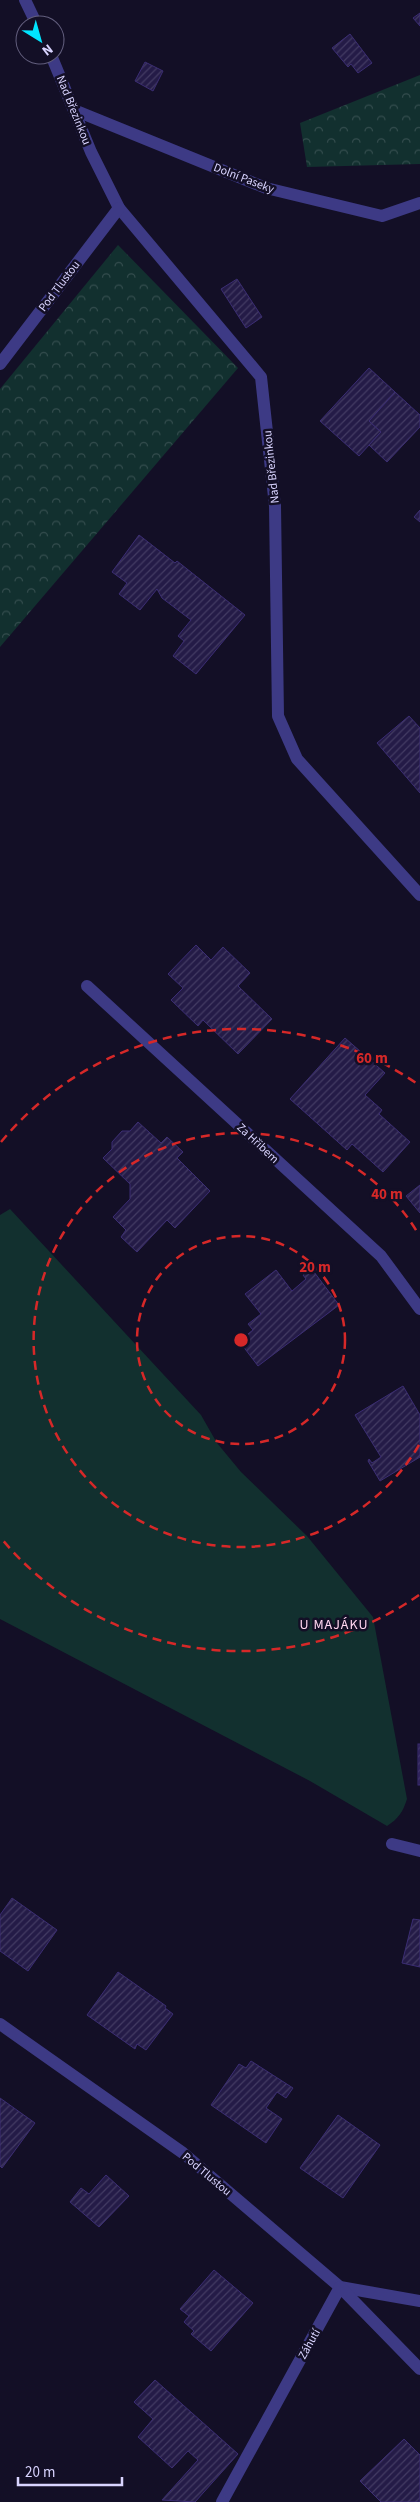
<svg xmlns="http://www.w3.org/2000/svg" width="420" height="2502" font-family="'Source Sans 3',sans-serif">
  <defs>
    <pattern id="forest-crowns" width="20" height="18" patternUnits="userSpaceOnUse" patternTransform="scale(1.25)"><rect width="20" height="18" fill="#12302f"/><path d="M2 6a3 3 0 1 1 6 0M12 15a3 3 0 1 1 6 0" fill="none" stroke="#344d4e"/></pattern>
    <pattern id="building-hatch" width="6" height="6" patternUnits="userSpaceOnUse" patternTransform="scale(1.25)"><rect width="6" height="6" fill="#241b47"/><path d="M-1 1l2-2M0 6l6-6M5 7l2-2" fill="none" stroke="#433b63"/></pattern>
  </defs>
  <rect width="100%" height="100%" fill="#130f26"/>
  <path fill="#12302f" d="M10 1209 201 1415 217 1443 241 1472 307 1536 373 1617 407 1799C403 1812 398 1819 387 1826L310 1781 0 1619V1215Z"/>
  <g fill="url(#forest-crowns)">
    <polygon points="420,75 420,164 307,167 300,123"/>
    <polygon points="118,245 238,368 0,647 0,389"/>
  </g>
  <g fill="url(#building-hatch)" stroke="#3b2d73">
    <polygon points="420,13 420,26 413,18"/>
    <polygon points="350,34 372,63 358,73 351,64 348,67 332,48"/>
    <polygon points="145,62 163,71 153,91 135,81"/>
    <polygon points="237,279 262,317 246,328 221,289"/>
    <polygon points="369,368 395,392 369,421 381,432 359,456 320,421"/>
    <polygon points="395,392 420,415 420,427 387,462 369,445 381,432 369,421"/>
    <polygon points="420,510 420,522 414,517"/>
    <polygon points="139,535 175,563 177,561 245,615 196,674 173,656 184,641 178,636 191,620 162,598 157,589 140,610 119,594 127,583 112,572"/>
    <polygon points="409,716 420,728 420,793 377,743"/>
    <polygon points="196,945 211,960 223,947 250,973 238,986 272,1019 238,1054 203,1020 198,1026 171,1000 183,988 168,974"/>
    <polygon points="345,1038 385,1073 365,1095 382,1110 379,1114 410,1142 383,1172 352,1144 347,1150 290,1099"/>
    <polygon points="138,1122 161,1143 167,1137 183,1152 177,1158 210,1191 175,1228 167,1220 137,1252 121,1237 126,1230 113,1217 130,1199 130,1184 103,1158 112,1149 112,1142 122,1131 130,1131"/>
    <polygon points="420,1185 420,1213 406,1196"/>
    <polygon points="311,1268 339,1305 258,1366 239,1341 253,1330 248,1324 261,1314 245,1294 276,1270 292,1291 306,1279 303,1275"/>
    <polygon points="403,1386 420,1415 420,1457 380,1481 368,1461 369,1459 372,1463 381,1457 355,1415"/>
    <rect x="418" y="1744" width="2" height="41"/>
    <polygon points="12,1898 57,1930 28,1971 0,1951 0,1915"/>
    <polygon points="413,1919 420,1920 420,1967 402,1963"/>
    <polygon points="118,1972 166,2006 165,2008 173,2014 146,2050 137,2044 135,2049 87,2015"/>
    <polygon points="251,2061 293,2088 286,2098 277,2092 266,2108 282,2119 266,2143 211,2105 239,2064 246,2068"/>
    <polygon points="0,2098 35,2123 2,2168 0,2166"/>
    <polygon points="338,2115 380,2145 343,2198 300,2168"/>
    <polygon points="106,2175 129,2196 99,2227 70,2202 81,2188 89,2194"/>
    <polygon points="214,2270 253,2303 211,2351 191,2334 194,2331 184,2322 189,2316 180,2309"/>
    <polygon points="155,2380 238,2454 195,2502 162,2500 198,2460 188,2451 172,2468 138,2437 153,2419 134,2402"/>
    <polygon points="404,2439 420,2455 420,2502 381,2502 360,2481"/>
  </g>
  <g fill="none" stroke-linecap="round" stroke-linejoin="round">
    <g stroke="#3d3a85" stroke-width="12">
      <polyline points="25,0 37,25"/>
      <polyline points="51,55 91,152 119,208 261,377 275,506 278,716 297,759 420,895"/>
      <polyline points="74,110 266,188 382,216 420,203"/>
      <polyline points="0,364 119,208"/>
      <polyline points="87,986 381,1256 420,1309"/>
      <polyline points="392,1844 420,1851"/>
      <polyline points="0,2024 183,2153 340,2287 420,2301"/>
      <polyline points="222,2502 340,2287 420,2369"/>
    </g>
  </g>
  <g fill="none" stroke="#d62828" stroke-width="2.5" stroke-dasharray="9 6">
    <circle cx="241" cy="1340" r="104"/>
    <path d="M419 1445A207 207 0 1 1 419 1235"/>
    <path d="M419 1595A311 311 0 0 1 1 1538M1 1142A311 311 0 0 1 419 1085"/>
  </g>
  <g text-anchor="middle" stroke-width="5" stroke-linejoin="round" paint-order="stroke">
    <g font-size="12" fill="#d9d4ff" stroke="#130f26">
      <text transform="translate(74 110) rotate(68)" y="4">Nad Březinkou</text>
      <text transform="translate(244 178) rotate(21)" y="4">Dolní Paseky</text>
      <text transform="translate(59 286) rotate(-53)" y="4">Pod Tlustou</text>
      <text transform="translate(271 467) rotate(-96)" y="4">Nad Březinkou</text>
      <text transform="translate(258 1143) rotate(43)" y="4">Za Hřibem</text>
      <text transform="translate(207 2174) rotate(40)" y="4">Pod Tlustou</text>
      <text transform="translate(309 2344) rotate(-61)" y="4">Záhutí</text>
    </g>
    <g font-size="14" letter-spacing="1" fill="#ffd6f0" stroke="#130f26">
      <text x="334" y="1629">U MAJÁKU</text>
    </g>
  </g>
  <circle cx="241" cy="1340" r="8" fill="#d62828" stroke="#130f26" stroke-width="2.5"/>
  <g font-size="15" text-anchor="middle" font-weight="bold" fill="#d62828" stroke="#130f26" stroke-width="5" stroke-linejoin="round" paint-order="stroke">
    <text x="372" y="1063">60 m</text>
    <text x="387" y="1199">40 m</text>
    <text x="315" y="1272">20 m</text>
  </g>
  <g transform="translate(40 40) rotate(143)"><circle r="24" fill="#130f26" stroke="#625e7d"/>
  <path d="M0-4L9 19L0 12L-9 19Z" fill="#00e5ff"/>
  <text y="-8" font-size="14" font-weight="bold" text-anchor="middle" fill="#d9d4ff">N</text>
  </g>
  <path d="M18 2477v8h104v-8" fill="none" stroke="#d9d4ff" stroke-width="2.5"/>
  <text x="25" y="2477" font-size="15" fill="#d9d4ff" stroke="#130f26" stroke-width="4" paint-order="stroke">20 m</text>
</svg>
